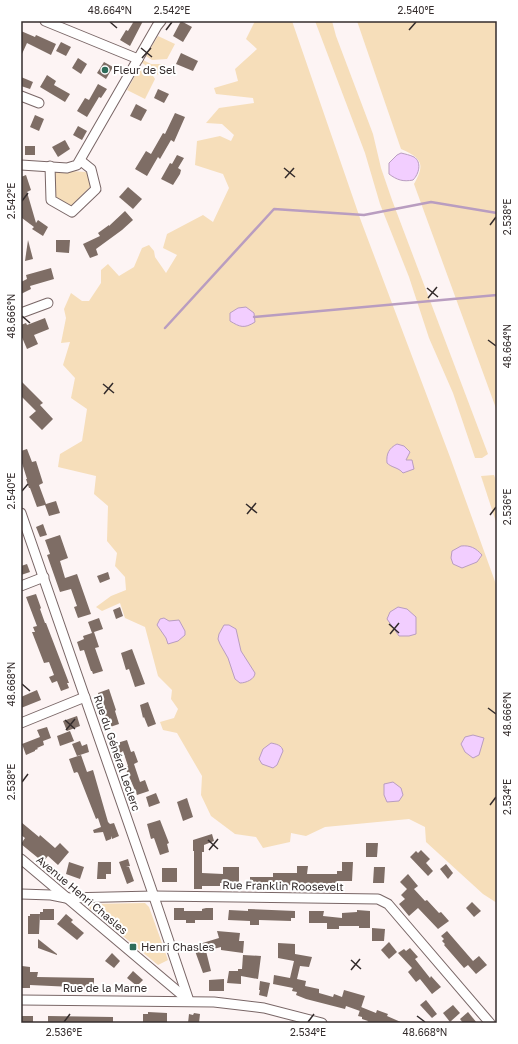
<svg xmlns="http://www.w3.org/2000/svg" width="518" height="1044" font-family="'Golos Text',sans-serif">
  <rect width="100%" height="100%" fill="#fdf4f4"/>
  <g fill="#f6deba">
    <polygon points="255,21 292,21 361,221 450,457 497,587 497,903 483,894 426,842 425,827 409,819 325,827 306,836 291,833 290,842 263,848 256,837 235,834 211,816 201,795 202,776 177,733 163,730 160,722 174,718 178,709 171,699 172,690 158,676 145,627 125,618 120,603 102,611 96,607 111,596 126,590 125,577 115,566 117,553 107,541 108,506 94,494 96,476 58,467 60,454 82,441 87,409 71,398 75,378 63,365 70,342 61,343 66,318 64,309 71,293 82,301 89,301 101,283 101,270 108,264 119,276 134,267 142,248 149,245 154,251 155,257 166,273 177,255 163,248 167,234 203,215 213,222 229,188 223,174 195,165 197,141 220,136 231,141 234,135 222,124 206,123 219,108 254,103 253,98 216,94 214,88 238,81 235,69 257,49 246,39"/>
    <polygon points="315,21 332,21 336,36 373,134 381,168 392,200 488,454 482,458 475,458 453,393 429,338 409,277 380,204 365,153"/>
    <path d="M357 21H497V411L414 184C426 163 421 158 401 149Z"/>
    <polygon points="158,36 175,44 167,59 152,60 146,56"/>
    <polygon points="143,60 151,64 165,64 158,75 152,69 142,63"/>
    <polygon points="140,67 153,76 155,79 145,99 127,90"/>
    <polygon points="55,170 86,172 88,174 91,186 70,207 54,197"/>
    <polygon points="494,475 497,483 497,525 481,476"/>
    <polygon points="145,903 149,907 168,960 158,965 89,908 90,904"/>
  </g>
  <g fill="#f2ceff" stroke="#b99dc0">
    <path d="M401 153C405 154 410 155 414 157 422 162 419 174 413 180 403 182 397 180 389 174V163L397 155Z"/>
    <path d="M246 307 254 313 255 322C244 329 240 327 230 321V313L238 308Z"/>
    <path d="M397 444 404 446 410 452 406 460H412L414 469 403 473C398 467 392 468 387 463 386 454 389 448 397 444Z"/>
    <path d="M461 546C470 545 476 548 482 555L477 562 462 568 453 564 451 558 452 551Z"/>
    <polygon points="398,607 407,609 416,617 416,634 409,636 399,636 387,619 390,612"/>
    <polygon points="164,618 169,621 179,620 185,631 185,635 178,641 168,644 166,638 157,625 160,619"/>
    <path d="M224 625H229L236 629 241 651 255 673C255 679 246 683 240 683L235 679 228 658 220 644 218 639 219 634Z"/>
    <polygon points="473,735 484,738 479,755 473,758 465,752 461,744 465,737"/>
    <path d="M271 743C276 744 282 745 283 751L277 765 273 768 262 764 259 759 263 749Z"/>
    <polygon points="393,782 401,788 403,795 399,801 387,802 384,795 384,784"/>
  </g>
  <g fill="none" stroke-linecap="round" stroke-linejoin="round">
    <g stroke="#b99dc0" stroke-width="2.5">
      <polyline points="254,317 497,295"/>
      <polyline points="165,328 274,209 364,215 431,202 497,213"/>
    </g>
  </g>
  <g fill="#7e6d65">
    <polygon points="134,21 143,21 130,46 120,40 126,30 128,31"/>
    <polygon points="181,21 192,27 183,42 173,36"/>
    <polygon points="21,31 35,37 36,35 56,44 51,55 27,43 21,56"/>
    <polygon points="61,42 71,47 66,56 56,51"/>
    <polygon points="181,53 198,61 193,71 176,64"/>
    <polygon points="78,58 87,64 81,74 72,68"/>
    <polygon points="104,62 113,67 106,79 97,73"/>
    <polygon points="47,75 56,81 54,85 70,94 65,102 40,87"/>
    <polygon points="21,77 33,82 30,89 21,86"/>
    <polygon points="98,84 107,89 101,98 99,97 87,117 77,111 85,98 89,100"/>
    <polygon points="158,89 169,94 164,103 154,98"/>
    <polygon points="136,104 147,110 141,121 130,116"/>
    <polygon points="175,113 185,117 174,142 171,140 160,159 158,157 147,176 135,169 146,151 151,154 163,133 165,134"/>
    <polygon points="35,115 44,119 39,131 30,127"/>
    <polygon points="78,126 87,131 82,140 73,135"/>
    <polygon points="65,140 70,149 58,157 52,147"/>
    <rect x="25" y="146" width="10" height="9"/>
    <polygon points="177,155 184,158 178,168 181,170 180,174 173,185 161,179 170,163 172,164"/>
    <polygon points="26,175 31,190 27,192 36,223 38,220 48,227 43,236 32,229 34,227 22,218 21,212 21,177"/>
    <polygon points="128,187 142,199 133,209 119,197"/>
    <polygon points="125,211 133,220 122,230 96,249 98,255 90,258 83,244 100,236 98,233 109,225 109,226"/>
    <polygon points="28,240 33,259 25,261"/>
    <polygon points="56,240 70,240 69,253 56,252"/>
    <polygon points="51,268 54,279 30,286 31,289 21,294 21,282 27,279 26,275"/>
    <polygon points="45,318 49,329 34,335 38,344 27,349 21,335 21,325 26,323 27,325"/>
    <polygon points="21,381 43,403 40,405 53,419 42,430 29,417 36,411 21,396"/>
    <polygon points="27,449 32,462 36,461 43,483 39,485 46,504 56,501 60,513 49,516 45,505 37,507 30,488 29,488 26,479 27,479 21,460 21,451"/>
    <polygon points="43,524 47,535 40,537 36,527"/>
    <polygon points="60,535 68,558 60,561 65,578 77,574 91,614 78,618 74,607 77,606 71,589 60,592 47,555 50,554 45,540"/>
    <polygon points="27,564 30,572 21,575 21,566"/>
    <polygon points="108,572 110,579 100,583 97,576"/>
    <polygon points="36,594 41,608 40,609 45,623 46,623 69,683 67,683 69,688 61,691 57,681 52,683 49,677 54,675 49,662 44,663 32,632 35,632 33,627 37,626 26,597"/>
    <polygon points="120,607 123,616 116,619 113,610"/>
    <polygon points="99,618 103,629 94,632 99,647 95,648 103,671 93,674 92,671 91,671 84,650 80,651 77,642 84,639 83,636 92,633 88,622"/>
    <polygon points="132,649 145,684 135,687 129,669 126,670 121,653"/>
    <polygon points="109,689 116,710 115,711 119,724 110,727 102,710 103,710 98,693"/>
    <polygon points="37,690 41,700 21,708 21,697"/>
    <polygon points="148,702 156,724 148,727 144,717 143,718 140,705"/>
    <polygon points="77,716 80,726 67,731 63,721"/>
    <polygon points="47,727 51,738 43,741 44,745 37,748 38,749 35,750 35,751 26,755 22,744 40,737 37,730"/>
    <polygon points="70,731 74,741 60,746 57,736"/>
    <polygon points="127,740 131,752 134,751 138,762 134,764 140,782 145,780 149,791 137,795 125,767 132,764 128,766 123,751 120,753 117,743"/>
    <polygon points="80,741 82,746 87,744 89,752 77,756 72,744"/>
    <polygon points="81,755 87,772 93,770 108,822 110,824 114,823 119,836 112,839 111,836 111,839 106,841 103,832 94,833 93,830 101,827 98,818 96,819 78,773 77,772 74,773 69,759"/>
    <polygon points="156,793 160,803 149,807 146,797"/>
    <polygon points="187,798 193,817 183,821 177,802"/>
    <polygon points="160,820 169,843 167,844 169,852 160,855 154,838 151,839 147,824"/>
    <polygon points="21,822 39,837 40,835 55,848 60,843 69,852 58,865 48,856 43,862 21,844 25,838 21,835"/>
    <polygon points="212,834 214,841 204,845 204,852 202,852 202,873 223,874 223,867 239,867 239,883 220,883 220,886 202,886 202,889 194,889 194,851 193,851 193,840"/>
    <polygon points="366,843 378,843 377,857 366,857"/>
    <polygon points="421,850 430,859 426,863 433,871 428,876 410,857 416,851 418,853"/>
    <polygon points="128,859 130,866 126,867 129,867 134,881 127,884 119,862"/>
    <polygon points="69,862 84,867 80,879 66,874"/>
    <polygon points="98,862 111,862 111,874 106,874 106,879 97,879"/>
    <polygon points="342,862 353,862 352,881 337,881 337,891 326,891 326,886 283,885 250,886 250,877 273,877 273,873 297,873 297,866 308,866 307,874 337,874 337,871 342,871"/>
    <polygon points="446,864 453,873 448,879 440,869"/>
    <polygon points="374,867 385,867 384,883 373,883"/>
    <rect x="162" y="868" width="15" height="14"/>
    <polygon points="408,874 418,886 414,889 425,901 427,900 439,913 441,912 449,921 438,929 418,908 409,916 399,904 405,899 401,895 407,889 400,882"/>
    <polygon points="472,902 481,911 474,917 466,908"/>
    <polygon points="174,908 184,908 184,911 202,911 202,909 206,908 213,908 213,920 195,920 195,923 186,923 186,920 174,920"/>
    <polygon points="43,909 54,909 54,920 40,920 40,912 43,912"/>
    <polygon points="248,909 295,911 295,918 291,918 291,921 259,920 259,925 250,925 250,921 228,920 229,910 248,911"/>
    <polygon points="357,910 370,911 370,928 359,928 359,926 339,926 339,929 327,929 327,923 309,923 309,911 324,911 323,916 342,918 342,913 357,912"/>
    <polygon points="30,914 40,914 39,934 28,934 28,916 30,916"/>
    <polygon points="66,914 73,920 71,922 84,933 77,940 57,924"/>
    <polygon points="372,928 385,929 384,941 372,941"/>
    <polygon points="217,931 240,933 239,941 244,941 243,953 221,950 221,947 206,951 211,971 203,973 195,951 198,950 196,945 219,938"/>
    <polygon points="447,931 473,961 479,956 487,965 476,974 468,965 464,968 444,945 445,944 442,941 444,939 441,936"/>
    <polygon points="38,939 57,954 57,955 38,948"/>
    <polygon points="389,942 397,952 389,959 381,950"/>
    <polygon points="278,943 295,944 295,954 312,957 309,967 300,966 297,979 306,981 305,986 319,989 319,993 333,997 334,994 342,997 344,990 365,996 360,1011 346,1006 345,1009 306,999 296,995 297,992 292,991 293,988 273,984 274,975 290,978 294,961 278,958"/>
    <polygon points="410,948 418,957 415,959 430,978 431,976 441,987 432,994 420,979 416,982 408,972 412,968 398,953 404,949 406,951"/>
    <polygon points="112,953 120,961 114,968 105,961"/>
    <polygon points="243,955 261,956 258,979 241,976 241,984 227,983 229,971 238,971 238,969 242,969"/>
    <polygon points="22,966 30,967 30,972 38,972 37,977 94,978 94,988 30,985 30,988 22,988 21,975 22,975"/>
    <polygon points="133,971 143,980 137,986 127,978"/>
    <polygon points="224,979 224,991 209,991 209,980"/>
    <polygon points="260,981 270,983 267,997 259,995 260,990 259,990"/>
    <polygon points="426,1000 437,1014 432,1018 420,1005"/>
    <polygon points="453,1005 460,1013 450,1022 443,1013"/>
    <polygon points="361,1007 376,1013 377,1010 388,1014 387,1016 403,1023 367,1023 368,1021 362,1019 362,1017 358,1016"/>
    <polygon points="148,1012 167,1013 167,1023 143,1023 143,1014 148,1014"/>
    <polygon points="468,1012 477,1023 463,1023 460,1019"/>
    <polygon points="194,1013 200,1014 199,1023 188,1023 189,1014 193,1015"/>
    <rect x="22" y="1016" width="11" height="7"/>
    <polygon points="48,1016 113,1017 113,1023 48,1023"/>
  </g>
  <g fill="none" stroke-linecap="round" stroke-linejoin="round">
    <g stroke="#796666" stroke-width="11">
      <g id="minor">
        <polyline points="45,21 138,59"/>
        <polyline points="21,96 39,103"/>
        <polyline points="21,165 67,168 77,165 157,26 161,21"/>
        <polyline points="50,166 51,200 72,212 96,189 91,169 81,161"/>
        <polyline points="21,313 48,303"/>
        <polyline points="21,513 151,888 189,1001"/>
        <polyline points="21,586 44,577"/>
        <polyline points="21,723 85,697"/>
        <polyline points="21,859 188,1000"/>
        <polyline points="21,894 51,895 66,898 154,896 378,899 388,904 490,1023"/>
        <polyline points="21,1000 214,1002 264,1008 322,1023"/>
      </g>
    </g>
    <use href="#minor" stroke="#fff" stroke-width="9"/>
  </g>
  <path fill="none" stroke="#342c2c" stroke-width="1.5" d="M110 22 117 28M166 30 172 22M409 30 416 22M141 48 152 57M142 58 151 48M284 168 295 177M285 178 294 168M22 201 28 193M490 225 496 217M427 288 438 297M428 298 437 287M22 316 30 323M488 340 496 346M103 384 114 393M104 394 113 383M22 491 28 484M246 504 257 513M247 514 256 503M490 515 496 507M389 624 399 633M390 634 399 623M22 684 30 691M488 708 496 714M65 720 75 729M66 730 75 719M22 782 28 774M490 805 496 797M208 840 218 849M209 850 218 839M351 960 361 969M351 970 360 959M417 1016 425 1022M64 1022 70 1014M308 1022 314 1014"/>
  <g fill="#2d6c59" stroke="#fff" stroke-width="1.5">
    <circle cx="105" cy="70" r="4"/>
    <rect x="129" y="943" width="8" height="8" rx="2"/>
  </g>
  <g text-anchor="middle" stroke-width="4" stroke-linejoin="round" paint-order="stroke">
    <g font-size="11" fill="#342c2c" stroke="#fff" text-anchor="start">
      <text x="113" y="74">Fleur de Sel</text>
      <text x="141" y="951">Henri Chasles</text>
    </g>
    <g font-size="11" fill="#342c2c" stroke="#fff">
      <text transform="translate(117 753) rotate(71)" y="4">Rue du Général Leclerc</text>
      <text transform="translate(283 886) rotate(1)" y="4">Rue Franklin Roosevelt</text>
      <text transform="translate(82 895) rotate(40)" y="4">Avenue Henri Chasles</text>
      <text x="105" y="992">Rue de la Marne</text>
    </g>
  </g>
  <rect width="518" height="1044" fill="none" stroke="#ffffff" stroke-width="44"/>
  <rect x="22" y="22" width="474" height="1000" fill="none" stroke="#342c2c" stroke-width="1.5"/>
  <g font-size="10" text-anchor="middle" fill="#342c2c">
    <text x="110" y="14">48.664°N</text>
    <text x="172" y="14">2.542°E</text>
    <text x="416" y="14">2.540°E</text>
    <text transform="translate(11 201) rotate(-90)" y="4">2.542°E</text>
    <text transform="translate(507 217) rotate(-90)" y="4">2.538°E</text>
    <text transform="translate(11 316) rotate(-90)" y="4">48.666°N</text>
    <text transform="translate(507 346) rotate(-90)" y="4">48.664°N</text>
    <text transform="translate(11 491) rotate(-90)" y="4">2.540°E</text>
    <text transform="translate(507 507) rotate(-90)" y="4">2.536°E</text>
    <text transform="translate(11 684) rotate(-90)" y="4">48.668°N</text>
    <text transform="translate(507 714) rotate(-90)" y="4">48.666°N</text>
    <text transform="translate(11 782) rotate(-90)" y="4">2.538°E</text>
    <text transform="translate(507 797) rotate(-90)" y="4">2.534°E</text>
    <text x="64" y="1036">2.536°E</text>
    <text x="308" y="1036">2.534°E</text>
    <text x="425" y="1036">48.668°N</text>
  </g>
</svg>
